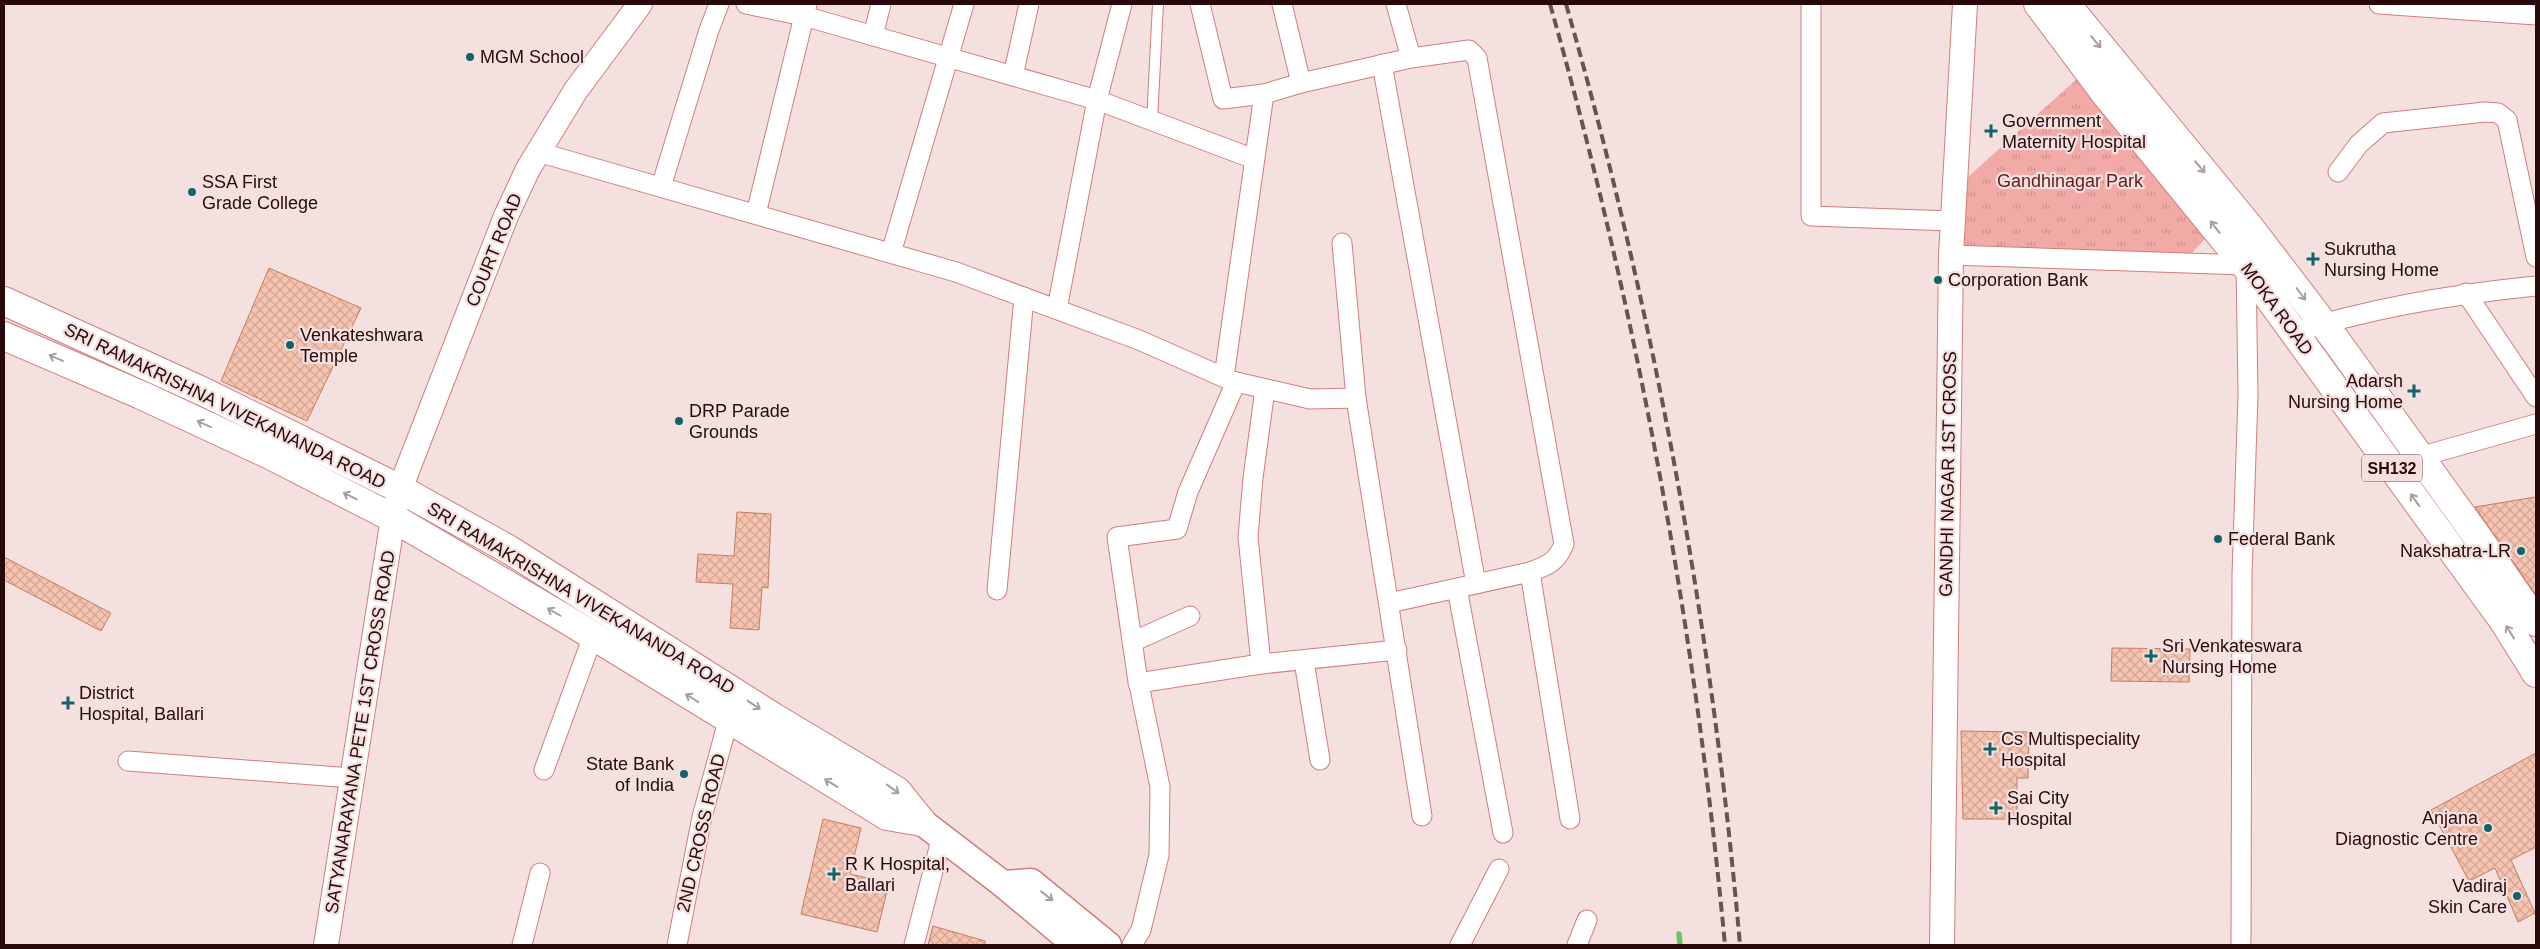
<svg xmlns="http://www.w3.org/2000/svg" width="2540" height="949" font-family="Arial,sans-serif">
  <defs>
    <pattern id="park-tufts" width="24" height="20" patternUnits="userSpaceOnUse" patternTransform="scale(1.25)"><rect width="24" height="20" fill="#f2aaa6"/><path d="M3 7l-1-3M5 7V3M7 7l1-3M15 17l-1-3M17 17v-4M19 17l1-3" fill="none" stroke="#d0918e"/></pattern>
    <pattern id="building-cross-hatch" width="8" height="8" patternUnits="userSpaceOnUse" patternTransform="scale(1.25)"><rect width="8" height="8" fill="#f6c3b0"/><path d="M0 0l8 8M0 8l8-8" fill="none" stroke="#d3a696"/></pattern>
  </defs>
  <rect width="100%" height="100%" fill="#f4e1df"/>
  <polygon fill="url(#park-tufts)" points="2078,78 2208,236 2190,255 1955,250 1959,185"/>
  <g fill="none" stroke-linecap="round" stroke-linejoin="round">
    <polyline stroke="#6ec266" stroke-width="5.5" points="1679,934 1680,945"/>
  </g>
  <g fill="url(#building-cross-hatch)" stroke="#c97c5d">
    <polygon points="269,268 361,308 307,421 221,381"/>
    <polygon points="2536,497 2536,595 2475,507"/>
    <polygon points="737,512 771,514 768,588 762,587 759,630 730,628 733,584 696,582 698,554 734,556"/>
    <polygon points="4,557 111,613 101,631 4,580"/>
    <polygon points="2112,648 2190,649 2189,682 2111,681"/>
    <polygon points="1961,731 2029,732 2028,778 2017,778 2017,819 1963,819"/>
    <polygon points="2536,753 2536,847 2511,860 2535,913 2518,922 2495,868 2469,881 2431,810"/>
    <polygon points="823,819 861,828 850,874 889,883 877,932 801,914"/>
    <polygon points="933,926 985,941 985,945 928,945"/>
  </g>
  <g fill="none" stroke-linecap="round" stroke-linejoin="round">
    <g stroke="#d27d7a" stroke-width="12">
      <polyline id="service" points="1152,121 1158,4"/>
    </g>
    <g stroke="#d27d7a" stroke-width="21">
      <g id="minor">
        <polyline points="746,4 804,16 1097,100 1254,159"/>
        <polyline points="1200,4 1223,99 1264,94"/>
        <polyline points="1282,4 1301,83"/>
        <polyline points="1396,4 1411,58"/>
        <polyline points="1811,4 1811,216 1952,221"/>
        <polyline points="2379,4 2536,15"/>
        <polyline points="873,36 881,4"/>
        <polyline points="1382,64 1476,584"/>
        <polyline points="1013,76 1029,4"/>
        <polyline points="538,152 956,272 1139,340 1232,381 1310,399 1356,398"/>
        <polyline points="2338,172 2359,144 2383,123 2485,112 2498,113 2507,120 2536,257"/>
        <polyline points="661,187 709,30 719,4"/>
        <polyline points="756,214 807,4"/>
        <polyline points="1342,243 1356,398 1422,816"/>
        <polyline points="891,253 964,4"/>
        <polyline points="1951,255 2245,265"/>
        <polyline points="2466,293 2536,397"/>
        <polyline points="1057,309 1097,100 1122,4"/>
        <path d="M2292 333C2371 308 2454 294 2536 286"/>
        <path d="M1224 377 1264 94 1301 83 1411 58 1469 50 1477 58 1564 544C1557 562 1547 566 1530 572L1389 603"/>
        <polyline points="2419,457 2536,424"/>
        <polyline points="1530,572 1570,819"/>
        <polyline points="1457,588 1503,833"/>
        <polyline points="997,590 1024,297"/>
        <polyline points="1132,642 1190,616"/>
        <polyline points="1304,661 1320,760"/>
        <polyline points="1261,664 1248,537 1253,478 1265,389"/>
        <polyline points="1138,683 1261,664 1397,650"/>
        <polyline points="128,761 352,778"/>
        <polyline points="544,770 593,636"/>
        <polyline points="522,945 540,873"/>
        <polyline points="677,945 702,817 728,721"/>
        <polyline points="914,945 942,836"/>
        <polyline points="1132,945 1141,930 1159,855 1160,787 1137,675 1117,537 1177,529 1188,492 1236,382"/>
        <polyline points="1460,945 1499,869"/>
        <polyline points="1577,945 1587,920"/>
        <polyline points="2241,945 2242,575 2248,395 2246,264"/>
      </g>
    </g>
    <g stroke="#d27d7a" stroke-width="26">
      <g id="tertiary">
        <polyline points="326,945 393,518 400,489 506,216 528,169 576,90 640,4"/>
        <polyline points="1942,945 1951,255 1965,4"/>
      </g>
    </g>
    <g stroke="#d27d7a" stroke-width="29">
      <g id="secondary">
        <polyline points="922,822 1003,884 1076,945"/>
        <polyline points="1003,884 1031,882 1108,945"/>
      </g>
    </g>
    <g stroke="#d27d7a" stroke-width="30">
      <g id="primary">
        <polyline points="2038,4 2107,96 2245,265 2505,623 2536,673"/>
        <polyline points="2066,4 2251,229 2335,339 2479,539 2536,622"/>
        <polyline points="4,301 204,392 400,489 508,549 775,718 897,791 922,822"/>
        <polyline points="4,336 141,395 270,455 393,518 569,621 887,816 922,822"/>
      </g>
    </g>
    <use href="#service" stroke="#fff" stroke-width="10"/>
    <use href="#minor" stroke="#fff" stroke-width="19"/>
    <use href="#tertiary" stroke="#fff" stroke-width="24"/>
    <use href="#secondary" stroke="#fff" stroke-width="26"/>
    <use href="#primary" stroke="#fff" stroke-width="28"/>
    <g stroke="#6d5151" stroke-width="4" stroke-dasharray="10 5" stroke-linecap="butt">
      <path d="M1550 4C1637 311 1695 627 1725 945"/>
      <path d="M1566 4C1654 311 1712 627 1740 945"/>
    </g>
  </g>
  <defs><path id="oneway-shaft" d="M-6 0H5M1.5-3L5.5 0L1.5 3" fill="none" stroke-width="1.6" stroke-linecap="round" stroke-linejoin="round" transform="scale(1.25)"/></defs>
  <g stroke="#a99d9d">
    <use href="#oneway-shaft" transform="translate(2096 42) rotate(50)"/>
    <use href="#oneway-shaft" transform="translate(2200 167) rotate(50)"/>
    <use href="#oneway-shaft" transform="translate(2215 227) rotate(-128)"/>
    <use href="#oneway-shaft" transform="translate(2301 294) rotate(53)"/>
    <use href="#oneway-shaft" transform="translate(56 358) rotate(-157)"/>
    <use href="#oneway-shaft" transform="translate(204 424) rotate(-155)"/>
    <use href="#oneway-shaft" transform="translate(350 496) rotate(-153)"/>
    <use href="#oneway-shaft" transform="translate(2415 500) rotate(-126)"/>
    <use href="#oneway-shaft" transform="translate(554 612) rotate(-150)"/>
    <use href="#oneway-shaft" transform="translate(2510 632) rotate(-122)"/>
    <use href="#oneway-shaft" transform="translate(692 698) rotate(-148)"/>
    <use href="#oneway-shaft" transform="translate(754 705) rotate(33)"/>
    <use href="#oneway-shaft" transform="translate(831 783) rotate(-149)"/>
    <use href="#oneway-shaft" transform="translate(893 789) rotate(36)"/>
    <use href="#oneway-shaft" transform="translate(1047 896) rotate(38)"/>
  </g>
  <g fill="#126268" stroke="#f4e1df" stroke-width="2">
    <circle cx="470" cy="57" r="5"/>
    <path d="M1988.5 123.5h5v5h5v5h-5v5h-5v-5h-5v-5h5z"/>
    <circle cx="192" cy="192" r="5"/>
    <path d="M2310.5 251.5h5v5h5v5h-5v5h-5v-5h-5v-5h5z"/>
    <circle cx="1938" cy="280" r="5"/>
    <circle cx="290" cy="345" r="5"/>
    <path d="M2411.5 383.5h5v5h5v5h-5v5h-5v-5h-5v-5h5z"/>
    <circle cx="679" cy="421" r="5"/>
    <circle cx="2218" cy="539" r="5"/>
    <circle cx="2521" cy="551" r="5"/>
    <path d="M2148.5 648.5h5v5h5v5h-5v5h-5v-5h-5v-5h5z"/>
    <path d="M65.5 695.5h5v5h5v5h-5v5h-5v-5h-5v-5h5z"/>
    <path d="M1987.5 741.5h5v5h5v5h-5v5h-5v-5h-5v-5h5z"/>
    <circle cx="684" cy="774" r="5"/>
    <path d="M1993.5 800.5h5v5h5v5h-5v5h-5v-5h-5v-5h5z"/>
    <circle cx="2488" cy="828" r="5"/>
    <path d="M831.5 866.5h5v5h5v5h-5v5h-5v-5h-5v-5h5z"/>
    <circle cx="2517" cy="896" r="5"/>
  </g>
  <g text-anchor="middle" stroke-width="4.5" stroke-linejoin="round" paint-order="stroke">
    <rect fill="#f4e1df" stroke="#664a4a" stroke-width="1" x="2362" y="454.5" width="60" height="27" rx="4"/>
    <g font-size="16" font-weight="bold" fill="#29090a">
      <text x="2392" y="474">SH132</text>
    </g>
    <g font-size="18" fill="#29090a" stroke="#f4e1df" text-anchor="start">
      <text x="480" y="63">MGM School</text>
      <text x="2002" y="127">Government<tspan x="2002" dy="21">Maternity Hospital</tspan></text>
      <text x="202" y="188">SSA First<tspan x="202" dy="21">Grade College</tspan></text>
      <text x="2324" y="255">Sukrutha<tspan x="2324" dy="21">Nursing Home</tspan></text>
      <text x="1948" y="286">Corporation Bank</text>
      <text x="300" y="341">Venkateshwara<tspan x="300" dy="21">Temple</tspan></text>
      <text x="2403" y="387" text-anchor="end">Adarsh<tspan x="2403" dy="21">Nursing Home</tspan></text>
      <text x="689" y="417">DRP Parade<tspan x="689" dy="21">Grounds</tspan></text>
      <text x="2228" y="545">Federal Bank</text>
      <text x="2511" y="557" text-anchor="end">Nakshatra-LR</text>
      <text x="2162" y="652">Sri Venkateswara<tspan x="2162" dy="21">Nursing Home</tspan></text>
      <text x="79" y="699">District<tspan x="79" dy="21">Hospital, Ballari</tspan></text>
      <text x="2001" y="745">Cs Multispeciality<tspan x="2001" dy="21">Hospital</tspan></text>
      <text x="674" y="770" text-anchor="end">State Bank<tspan x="674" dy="21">of India</tspan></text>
      <text x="2007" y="804">Sai City<tspan x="2007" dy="21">Hospital</tspan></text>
      <text x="2478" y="824" text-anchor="end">Anjana<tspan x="2478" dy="21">Diagnostic Centre</tspan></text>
      <text x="845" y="870">R K Hospital,<tspan x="845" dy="21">Ballari</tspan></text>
      <text x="2507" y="892" text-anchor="end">Vadiraj<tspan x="2507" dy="21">Skin Care</tspan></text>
    </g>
    <g font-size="18" fill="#661a1e" stroke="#f4e1df">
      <text x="2070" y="187">Gandhinagar Park</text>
    </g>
    <g font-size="18" fill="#29090a" stroke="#f4e1df">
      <text transform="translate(494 250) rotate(-68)" y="6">COURT ROAD</text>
      <text transform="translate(2277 309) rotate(54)" y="6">MOKA ROAD</text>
      <text transform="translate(225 406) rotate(26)" y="6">SRI RAMAKRISHNA VIVEKANANDA ROAD</text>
      <text transform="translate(1948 474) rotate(-89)" y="6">GANDHI NAGAR 1ST CROSS</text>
      <text transform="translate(581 598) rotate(31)" y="6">SRI RAMAKRISHNA VIVEKANANDA ROAD</text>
      <text transform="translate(360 732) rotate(-81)" y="6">SATYANARAYANA PETE 1ST CROSS ROAD</text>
      <text transform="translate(701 833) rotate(-77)" y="6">2ND CROSS ROAD</text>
    </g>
  </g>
  <rect width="2540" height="949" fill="none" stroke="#29090a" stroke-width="10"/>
</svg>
